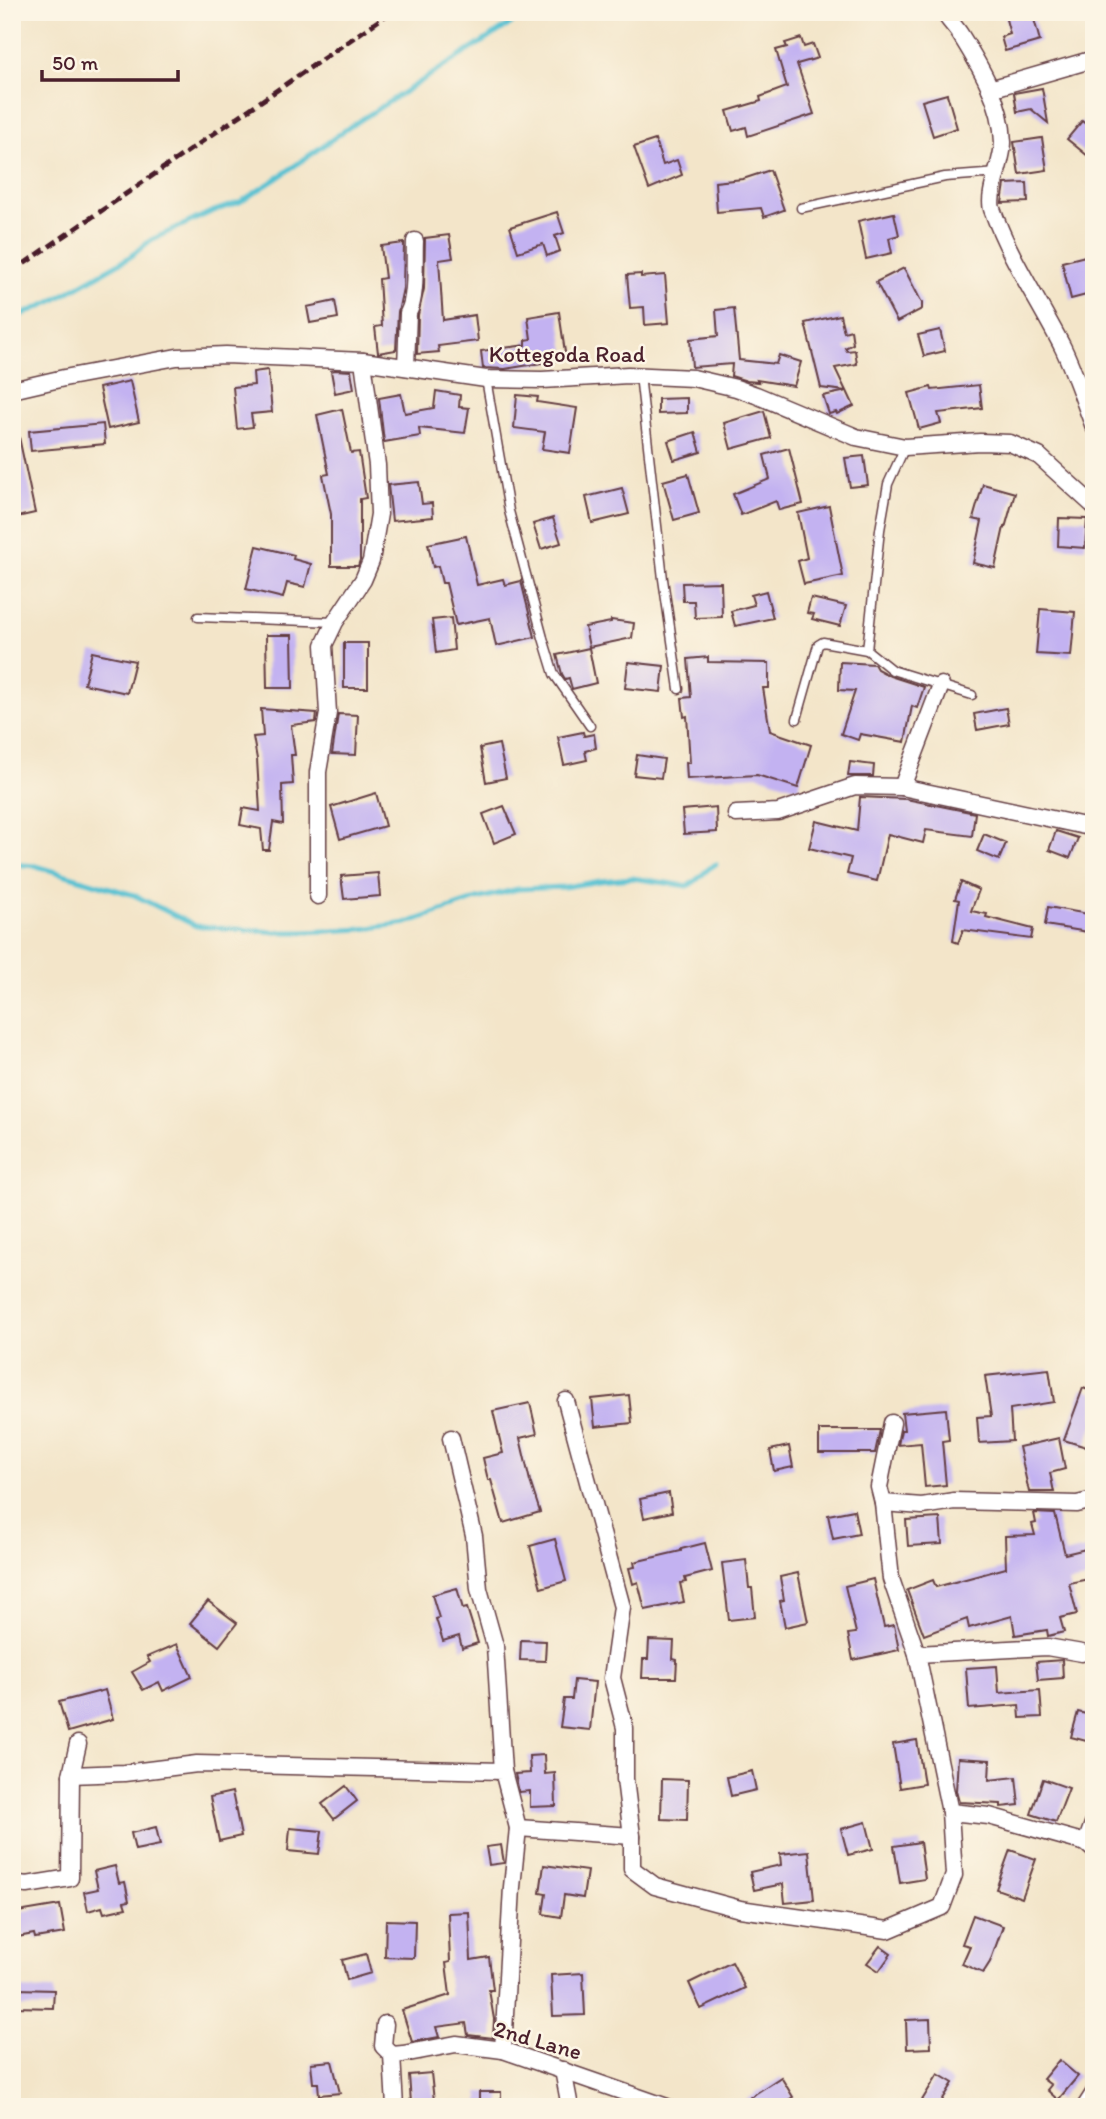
<svg xmlns="http://www.w3.org/2000/svg" width="1106" height="2119" font-family="Itim,sans-serif">
  <rect width="100%" height="100%" fill="#fcf5e5"/>
  <filter id="ink" filterUnits="userSpaceOnUse"><feTurbulence type="fractalNoise" baseFrequency=".0143" numOctaves="2"/><feDisplacementMap in="SourceGraphic" scale="14" xChannelSelector="R" yChannelSelector="G"/><feConvolveMatrix kernelMatrix="1 2 1 2 8 2 1 2 1" color-interpolation-filters="sRGB"/></filter>
  <filter id="wash" filterUnits="userSpaceOnUse"><feTurbulence type="fractalNoise" baseFrequency=".00686" numOctaves="4" result="noise"/><feDisplacementMap in="SourceGraphic" scale="28" xChannelSelector="R" yChannelSelector="G"/><feGaussianBlur stdDeviation="1.57" result="paint"/><feColorMatrix in="noise" values="0 0 0 0 0 0 0 0 0 0 0 0 0 0 0 0 0 1.4 0 .05"/><feComposite in="paint" operator="in"/></filter>
  <g filter="url(#wash)">
    <rect width="100%" height="100%" fill="#f3e5c9"/>
    <g fill="none" stroke-linecap="round" stroke-linejoin="round">
      <g stroke="#56c1d2" stroke-width="5">
        <polyline points="12,319 51,302 130,257 151,240 211,212 240,202 276,179 348,128 529,12"/>
        <path d="M12 864 36 866 134 895 196 926 276 932H305L362 929 407 923 477 899 518 889 564 887 600 881 632 878 687 886C698 882 705 869 716 864"/>
      </g>
    </g>
    <g id="blocks">
      <g fill="#c3b2f1">
        <polygon points="1004,12 1032,12 1040,41 1005,51 1001,37 1010,34"/>
        <polygon points="801,38 804,47 813,44 818,58 797,64 814,114 748,136 746,127 733,131 727,111 761,101 760,97 787,87 776,50 787,47 785,43"/>
        <polygon points="1042,88 1048,123 1031,109 1017,112 1014,93"/>
        <polygon points="947,94 957,128 933,136 922,101"/>
        <polygon points="1082,121 1094,131 1094,161 1067,139"/>
        <polygon points="1042,138 1047,170 1019,174 1014,142"/>
        <polygon points="655,140 663,165 677,160 682,175 649,189 634,147"/>
        <polygon points="770,170 784,210 764,217 761,208 717,212 715,182 743,179"/>
        <polygon points="1027,183 1028,202 1002,203 1005,184"/>
        <polygon points="557,212 564,233 555,236 560,251 547,256 543,244 518,252 510,227"/>
        <polygon points="894,213 899,235 889,238 892,253 866,259 858,221"/>
        <polygon points="449,235 453,258 439,260 443,320 475,315 478,341 438,346 439,352 417,354 418,315 424,289 425,238"/>
        <polygon points="404,243 403,288 398,312 396,350 378,353 375,327 382,326 379,279 385,278 381,246"/>
        <polygon points="1089,255 1094,273 1094,293 1071,299 1062,262"/>
        <polygon points="904,268 922,303 922,309 897,322 876,282"/>
        <polygon points="641,274 641,277 665,275 669,323 645,325 644,307 630,308 627,275"/>
        <polygon points="335,301 338,318 310,323 307,307"/>
        <polygon points="734,308 739,360 776,364 779,355 801,362 794,386 757,380 758,382 747,381 731,376 732,364 692,367 690,339 718,336 716,310"/>
        <polygon points="559,312 566,359 505,369 483,368 481,351 526,345 526,340 531,339 528,317"/>
        <polygon points="840,315 844,332 851,330 853,344 845,348 847,351 855,350 857,364 835,368 846,391 821,388 805,323"/>
        <polygon points="940,330 945,351 924,356 918,335"/>
        <polygon points="268,370 272,412 251,414 253,427 237,429 233,387 254,385 253,372"/>
        <polygon points="335,370 351,371 354,389 335,393 331,371"/>
        <polygon points="130,381 139,422 108,429 99,388"/>
        <polygon points="979,385 982,408 938,413 941,423 919,429 909,393 931,387 932,390"/>
        <polygon points="436,391 460,395 459,407 469,408 465,433 419,428 420,436 384,442 379,398 401,394 405,413 434,408"/>
        <polygon points="847,391 854,406 837,414 836,412 829,414 823,396"/>
        <polygon points="517,395 538,397 537,402 577,408 570,453 542,449 545,432 514,428"/>
        <polygon points="687,398 687,413 658,414 658,399"/>
        <polygon points="342,409 351,453 359,452 366,498 360,499 360,560 358,566 331,566 331,514 323,475 329,474 317,415"/>
        <polygon points="764,411 771,438 731,449 724,423"/>
        <polygon points="103,424 105,444 31,451 29,431"/>
        <polygon points="695,432 701,452 674,460 668,441"/>
        <polygon points="12,437 19,437 35,513 17,517 12,495"/>
        <polygon points="789,448 803,504 779,510 776,501 741,515 733,494 770,479 764,455"/>
        <polygon points="864,456 868,485 850,487 845,458"/>
        <polygon points="688,474 699,513 674,520 663,481"/>
        <polygon points="419,482 422,504 432,503 433,517 392,521 388,485"/>
        <polygon points="983,484 1015,493 1005,528 1004,527 995,568 973,563 982,521 973,519"/>
        <polygon points="622,488 629,514 592,523 586,497"/>
        <polygon points="829,506 843,576 804,584 798,561 807,558 798,513"/>
        <polygon points="553,518 561,543 541,549 533,524"/>
        <polygon points="1059,518 1087,519 1085,548 1058,546"/>
        <polygon points="466,536 477,585 503,579 505,585 521,581 535,637 496,646 490,618 456,625 446,583 442,583 438,566 433,567 428,544"/>
        <polygon points="257,546 294,555 293,559 311,564 305,587 287,583 283,598 246,589"/>
        <polygon points="721,582 722,617 695,618 694,601 683,601 682,583"/>
        <polygon points="766,591 773,618 735,626 731,611 754,605 751,595"/>
        <polygon points="811,598 846,606 840,626 812,619 814,614 807,613"/>
        <polygon points="1040,609 1075,612 1071,656 1036,654"/>
        <polygon points="451,618 454,650 436,653 432,620"/>
        <polygon points="611,620 634,623 632,638 589,647 585,627 611,622"/>
        <polygon points="266,635 292,635 293,688 267,688"/>
        <rect x="344" y="643" width="24" height="45"/>
        <polygon points="589,648 596,683 572,689 569,678 565,679 562,674 557,655"/>
        <polygon points="92,652 135,661 127,693 84,684"/>
        <polygon points="708,657 708,662 769,663 769,688 763,688 770,731 811,745 798,788 757,775 687,779 686,762 690,763 687,716 684,717 682,698 691,697 688,659"/>
        <polygon points="628,662 664,666 661,692 625,688"/>
        <polygon points="840,662 874,664 877,669 890,676 924,687 917,708 912,706 905,742 860,734 858,740 841,734 855,691 839,690"/>
        <polygon points="1006,708 1009,724 977,730 974,714"/>
        <polygon points="261,709 317,713 316,722 291,725 295,755 291,755 293,784 282,785 283,824 273,822 269,850 263,850 261,829 240,825 243,808 260,811 257,759 253,737 263,736"/>
        <polygon points="338,714 358,715 356,755 332,754"/>
        <polygon points="583,732 584,736 594,734 596,748 585,751 587,760 564,765 558,737"/>
        <polygon points="499,744 506,778 486,782 480,748"/>
        <polygon points="637,755 664,759 661,778 634,775"/>
        <polygon points="850,762 874,765 873,776 848,776"/>
        <polygon points="376,793 385,826 340,839 331,807"/>
        <polygon points="860,797 906,799 975,813 972,836 926,830 923,843 888,834 877,881 847,874 851,858 809,848 816,821 857,831"/>
        <polygon points="504,806 516,834 494,843 483,814"/>
        <polygon points="716,807 717,832 684,834 682,810"/>
        <polygon points="1056,831 1078,838 1070,858 1049,850"/>
        <polygon points="984,834 1006,843 999,860 977,851"/>
        <polygon points="378,873 380,896 344,899 341,876"/>
        <polygon points="961,882 979,890 971,911 987,914 986,917 1033,929 1031,939 963,930 958,943 953,941 959,900 955,899"/>
        <polygon points="1048,907 1094,915 1094,933 1045,925"/>
        <polygon points="1049,1369 1054,1402 1010,1409 1012,1441 979,1443 977,1417 991,1416 985,1376"/>
        <polygon points="1083,1388 1094,1392 1094,1423 1086,1447 1064,1440"/>
        <polygon points="629,1395 632,1423 595,1427 592,1399"/>
        <polygon points="530,1403 537,1434 520,1438 530,1481 540,1512 503,1523 491,1480 488,1480 483,1458 503,1453 493,1411"/>
        <polygon points="946,1409 949,1440 942,1441 946,1485 925,1487 921,1443 898,1445 901,1430 904,1430 902,1413"/>
        <polygon points="819,1430 880,1430 875,1453 819,1453"/>
        <polygon points="1059,1438 1065,1469 1050,1473 1054,1492 1029,1492 1019,1447"/>
        <polygon points="789,1446 793,1467 774,1471 770,1450"/>
        <polygon points="669,1493 672,1512 644,1518 640,1499"/>
        <polygon points="854,1510 859,1534 833,1539 828,1515"/>
        <polygon points="1034,1513 1055,1514 1065,1554 1094,1547 1094,1578 1069,1583 1077,1614 1060,1618 1064,1632 1048,1636 1047,1630 1015,1635 1012,1616 969,1628 967,1619 924,1635 907,1590 933,1580 936,1587 1006,1568 1005,1536 1035,1535 1032,1524 1036,1523"/>
        <polygon points="940,1518 942,1544 908,1546 906,1520"/>
        <polygon points="555,1539 566,1581 541,1588 530,1546"/>
        <polygon points="705,1543 712,1571 685,1578 686,1582 680,1583 684,1602 645,1610 638,1582 633,1584 629,1568 635,1567 634,1562 681,1551 681,1549"/>
        <polygon points="746,1560 749,1588 752,1588 755,1617 729,1620 722,1563"/>
        <polygon points="798,1573 808,1622 785,1627 780,1601 784,1600 780,1577"/>
        <polygon points="873,1579 884,1627 894,1625 899,1650 853,1660 848,1634 856,1633 845,1586"/>
        <polygon points="457,1588 463,1609 467,1608 478,1643 462,1648 459,1636 443,1641 436,1619 439,1618 432,1595"/>
        <polygon points="208,1601 237,1623 219,1646 190,1623"/>
        <polygon points="521,1640 546,1641 545,1661 520,1660"/>
        <polygon points="649,1640 674,1641 673,1659 677,1660 676,1678 642,1678 643,1659 648,1659"/>
        <polygon points="177,1644 192,1677 163,1691 159,1682 143,1690 132,1672 150,1662 147,1657"/>
        <polygon points="1062,1660 1063,1678 1038,1680 1036,1662"/>
        <polygon points="997,1666 999,1693 1040,1690 1042,1717 1020,1718 1019,1705 969,1709 966,1668"/>
        <polygon points="574,1680 595,1682 590,1730 560,1727 564,1699 572,1699"/>
        <polygon points="105,1690 113,1719 68,1732 59,1702"/>
        <polygon points="1078,1712 1094,1716 1094,1743 1071,1737"/>
        <polygon points="917,1740 924,1784 900,1788 893,1744"/>
        <polygon points="544,1755 545,1774 555,1773 556,1806 530,1807 530,1791 519,1792 515,1774 530,1773 529,1756"/>
        <polygon points="958,1758 990,1760 989,1780 1016,1777 1019,1805 1001,1807 1001,1804 959,1802 956,1791"/>
        <polygon points="752,1771 756,1790 731,1796 727,1777"/>
        <polygon points="662,1779 688,1780 687,1820 661,1819"/>
        <polygon points="1043,1779 1069,1788 1056,1822 1031,1814"/>
        <polygon points="346,1786 357,1801 334,1819 322,1804"/>
        <polygon points="232,1792 241,1836 219,1841 210,1797"/>
        <polygon points="866,1822 873,1849 848,1855 841,1829"/>
        <polygon points="156,1827 160,1845 135,1850 131,1833"/>
        <polygon points="290,1828 322,1831 319,1854 288,1851"/>
        <polygon points="920,1842 925,1879 900,1883 894,1846"/>
        <polygon points="501,1845 504,1863 489,1865 486,1847"/>
        <polygon points="1010,1850 1036,1859 1022,1898 996,1889"/>
        <polygon points="809,1851 814,1900 785,1903 783,1884 754,1890 750,1872 781,1865 780,1854"/>
        <polygon points="544,1865 587,1871 583,1898 564,1895 561,1917 543,1914 546,1894 540,1893"/>
        <polygon points="115,1866 119,1883 125,1882 129,1901 124,1902 126,1908 104,1913 102,1907 88,1911 84,1892 98,1889 94,1871"/>
        <polygon points="60,1905 65,1933 35,1938 34,1934 12,1938 12,1913"/>
        <polygon points="469,1912 471,1960 489,1957 493,1990 489,1990 494,2019 493,2038 468,2035 466,2023 436,2027 439,2037 412,2042 402,2010 450,1995 446,1963 450,1962 448,1913"/>
        <polygon points="973,1915 1003,1926 990,1962 983,1973 962,1964 970,1946 962,1944"/>
        <polygon points="386,1920 415,1921 414,1958 385,1957"/>
        <polygon points="880,1946 891,1954 879,1971 867,1963"/>
        <polygon points="366,1954 371,1973 347,1980 342,1960"/>
        <polygon points="732,1962 745,1988 701,2009 689,1983"/>
        <polygon points="583,1973 585,2015 553,2016 551,1975"/>
        <polygon points="17,1989 54,1990 53,2008 16,2007"/>
        <polygon points="930,2019 931,2048 907,2049 906,2020"/>
        <polygon points="1059,2060 1078,2076 1058,2100 1047,2090 1051,2085 1043,2079"/>
        <polygon points="332,2061 340,2093 319,2095 318,2083 313,2083 311,2063"/>
        <polygon points="431,2073 434,2101 411,2103 409,2075"/>
        <polygon points="938,2074 953,2083 938,2107 929,2107 921,2102"/>
        <polygon points="781,2077 793,2097 777,2107 735,2107"/>
        <rect x="479" y="2092" width="22" height="15"/>
      </g>
    </g>
  </g>
  <g filter="url(#ink)">
    <use href="#blocks" fill-opacity="0" stroke="#633d43" stroke-width="2"/>
    <g fill="none" stroke-linecap="round" stroke-linejoin="round">
      <g stroke="#633d43" stroke-width="11">
        <g id="lane">
          <polyline points="801,208 945,177 998,173"/>
          <polyline points="640,375 663,579 679,689"/>
          <polyline points="486,379 509,511 543,638 554,674 590,726"/>
          <polyline points="905,447 888,484 880,530 867,650 892,670 972,695"/>
          <polyline points="198,617 335,622"/>
          <polyline points="797,719 818,645 823,642 867,650"/>
        </g>
      </g>
      <g stroke="#633d43" stroke-width="19">
        <g id="street">
          <path d="M944 12C948 20 955 26 960 34 980 66 1002 102 1003 142 1003 162 987 193 992 209 1010 259 1039 301 1063 348 1075 373 1084 401 1094 427"/>
          <polyline points="990,89 1094,59"/>
          <path d="M406 367 408 313C417 298 414 260 415 241"/>
          <polyline points="12,390 64,378 177,357 226,355 363,361 486,379 542,380 628,375 693,378 736,388 756,395 856,437 905,447 980,442 1010,443 1039,456 1094,506"/>
          <polyline points="902,787 941,685"/>
          <polyline points="736,814 778,812 855,786 902,787 1094,828"/>
          <polyline points="318,896 318,772 328,713 324,645 335,622 363,580 371,561 379,514 377,465 363,361"/>
          <polyline points="566,1401 622,1607 612,1678 625,1728 625,1779 632,1836"/>
          <polyline points="451,1438 474,1536 479,1589 495,1646 503,1771"/>
          <polyline points="883,1503 922,1506 954,1501 1077,1504 1094,1500"/>
          <polyline points="917,1654 1047,1647 1082,1653"/>
          <polyline points="71,1775 124,1773 197,1764 503,1771 518,1828 632,1836 632,1869 655,1886 740,1909 888,1930 942,1907 954,1875 950,1812 917,1654 891,1579 883,1503 879,1487 892,1423"/>
          <polyline points="950,1812 989,1816 1086,1843 1094,1850"/>
          <polyline points="1086,1843 1094,1821"/>
          <polyline points="12,1883 27,1885 70,1878 71,1775 78,1744"/>
          <polyline points="385,2024 383,2046 392,2055 395,2107"/>
          <polyline points="503,2050 512,1887 518,1828"/>
          <polyline points="392,2055 403,2054 456,2044 503,2050 667,2107"/>
          <polyline points="563,2070 570,2107"/>
          <polyline points="1085,2107 1094,2093"/>
        </g>
      </g>
      <use href="#lane" stroke="#fff" stroke-width="8"/>
      <use href="#street" stroke="#fff" stroke-width="16"/>
      <polyline stroke="#4a1f2b" stroke-width="5" stroke-dasharray="10 5" stroke-linecap="butt" points="12,272 391,12"/>
    </g>
  </g>
  <g text-anchor="middle" stroke-width="5" stroke-linejoin="round" paint-order="stroke">
    <g font-size="23" fill="#4a1f2b" stroke="#fcf5e5">
      <text x="567" y="362">Kottegoda Road</text>
      <text transform="translate(538 2040) rotate(16)" y="8">2nd Lane</text>
    </g>
  </g>
  <rect width="1106" height="2119" fill="none" stroke="#fcf5e5" stroke-width="42"/>
  <path d="M42 70v10h136v-10" fill="none" stroke="#4a1f2b" stroke-width="3.5"/>
  <text x="52" y="70" font-size="21" fill="#4a1f2b" stroke="#fcf5e5" stroke-width="5" paint-order="stroke">50 m</text>
</svg>
